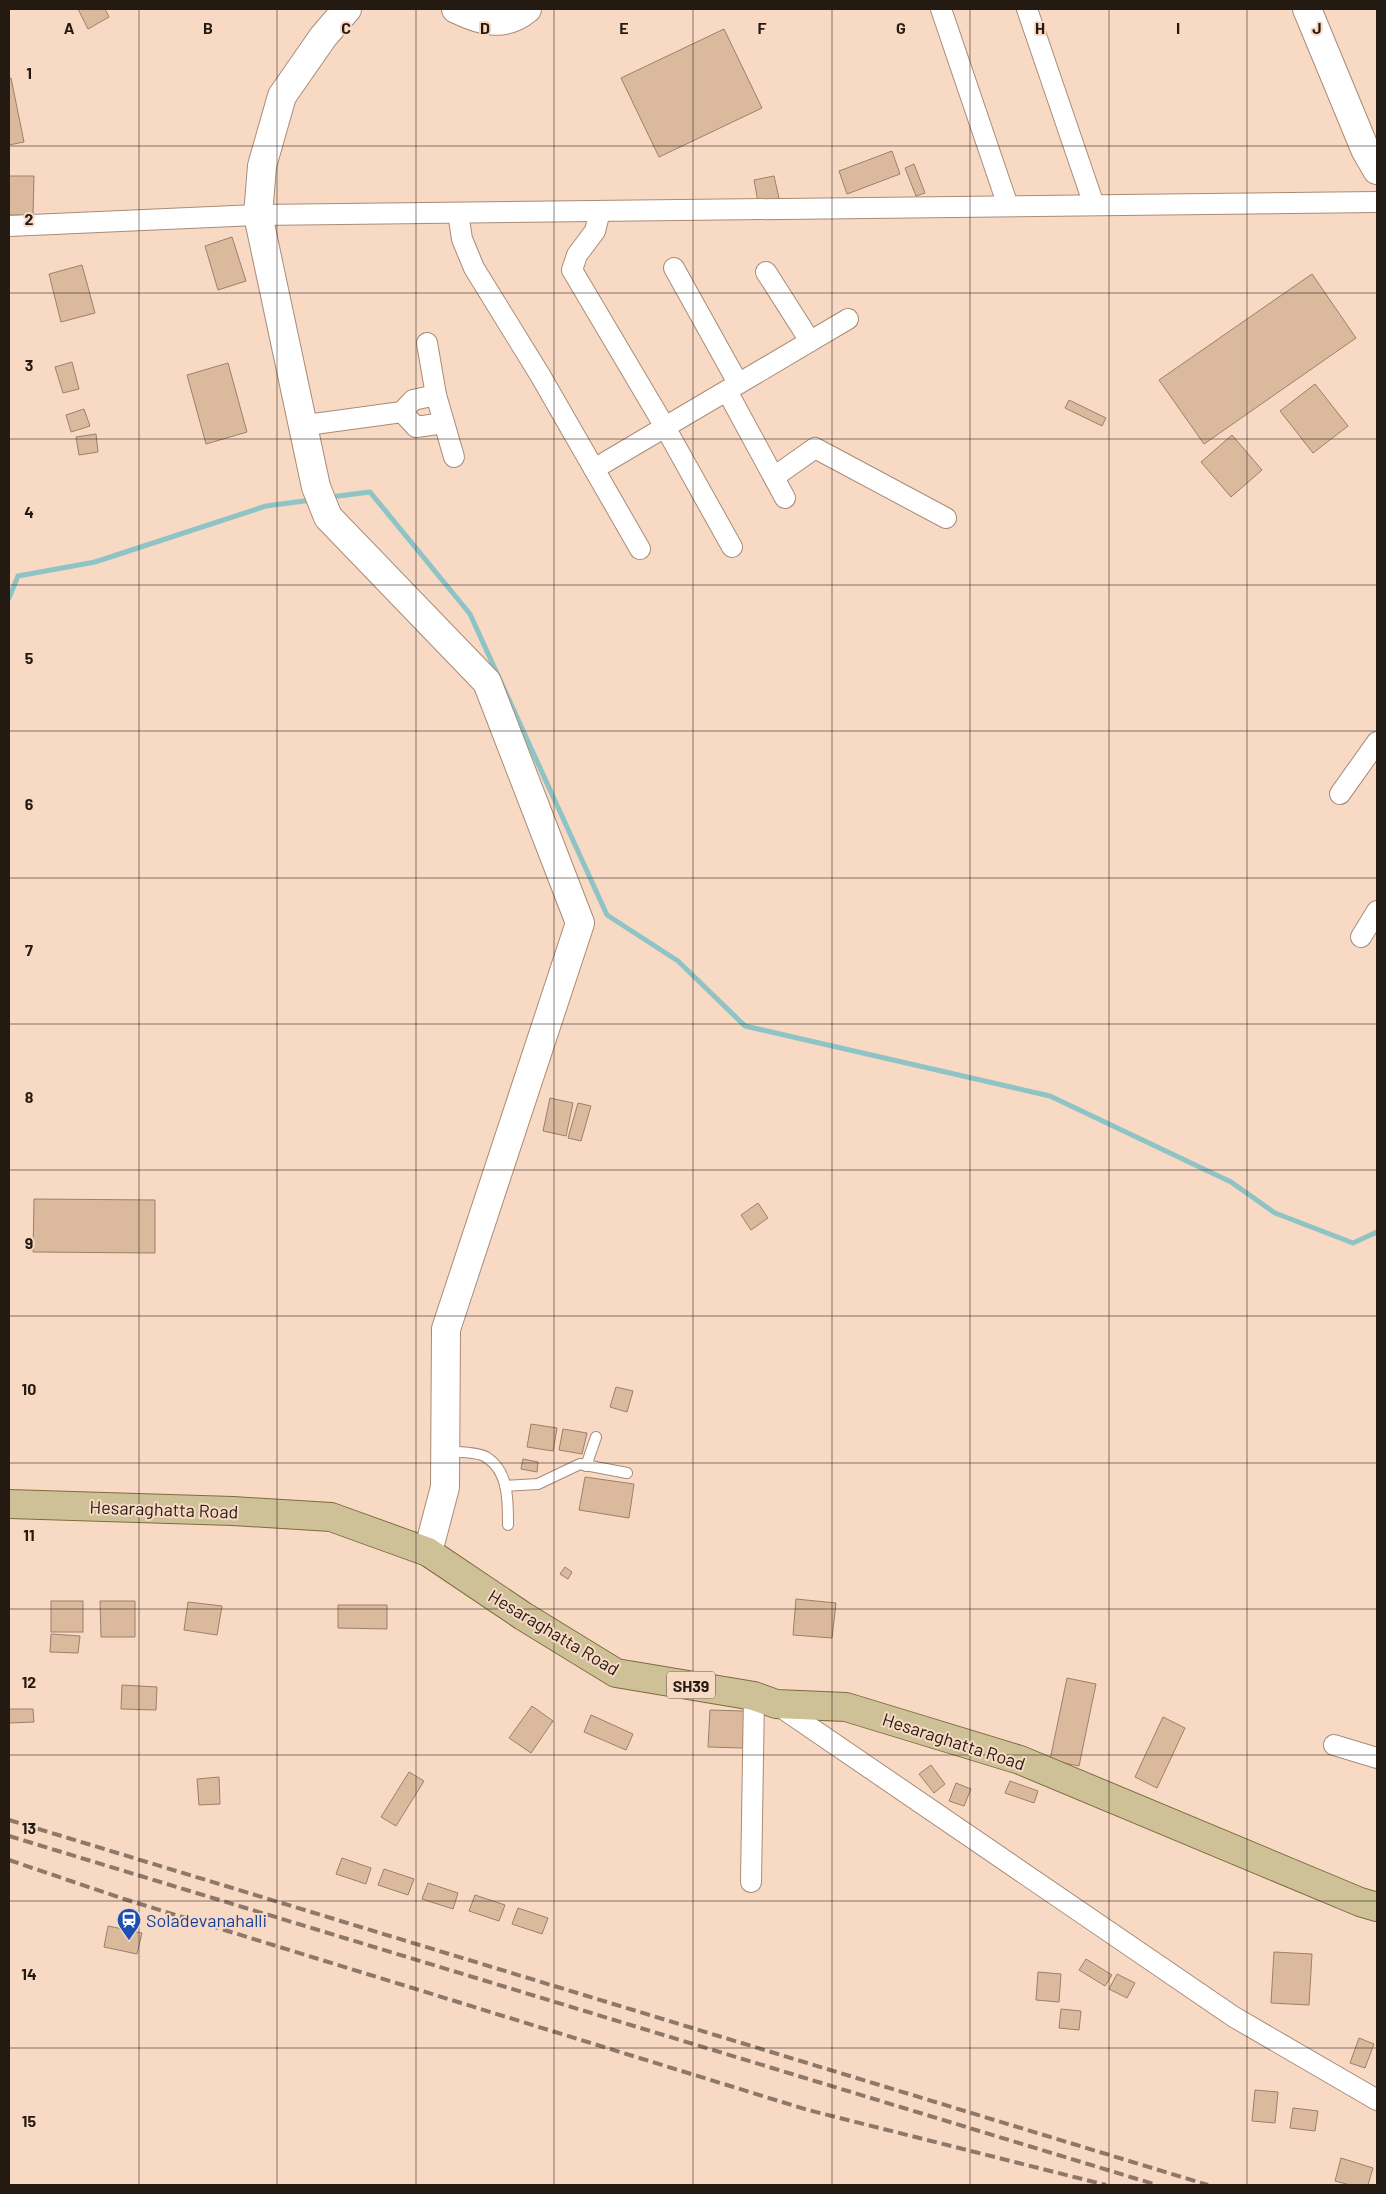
<svg xmlns="http://www.w3.org/2000/svg" width="1386" height="2194" font-family="Barlow,sans-serif">
<style>
.lines{fill:none;stroke-linecap:round;stroke-linejoin:round}
.stream{stroke:#8ec4c6;stroke-width:5}
.building{fill:#dbb99c;stroke:#9b816a}
.lane-casing{stroke:#a98c77;stroke-width:12}
.street-casing{stroke:#a98c77;stroke-width:22}
.secondary-casing{stroke:#a98c77;stroke-width:30}
.primary-casing{stroke:#7d6c3d;stroke-width:30}
.lane{stroke:#fff;stroke-width:10}
.street{stroke:#fff;stroke-width:20}
.secondary{stroke:#fff;stroke-width:28}
.primary{stroke:#cec198;stroke-width:28}
.rail{stroke:#8d7869;stroke-width:4;stroke-dasharray:10 5;stroke-linecap:butt}
.grid{fill:none;stroke:#251a12;stroke-width:1;stroke-opacity:0.55}
.labels{text-anchor:middle;dominant-baseline:central;stroke-width:4;stroke-linejoin:round;paint-order:stroke}
.shield{fill:#f8d9c3;stroke:#645347;stroke-width:1}
.shield-label{font-size:16px;font-weight:bold;fill:#251a12}
.street-label{font-size:18px;fill:#251a12;stroke:#f8d9c3}
.transit-label{font-size:18px;fill:#164399;stroke:#f8d9c3;text-anchor:start}
.grid-label{font-size:16px;text-anchor:middle;font-weight:bold;fill:#251a12;stroke:#f8d9c3;stroke-width:4;stroke-linejoin:round;paint-order:stroke}
</style>
<rect width="100%" height="100%" fill="#f8d9c3"/>
<g class="lines">
<g class="stream">
<path d="M330,497L370,492L470,614L607,915L678,961L745,1026L1050,1096L1231,1182L1275,1213L1353,1243L1377,1232"/>
<path d="M9,598L18,576L95,562L266,506L312,500"/>
</g>
</g>
<g class="building">
<path d="M78,9H105L109,17L88,29Z"/>
<path d="M724,29L762,108L659,157L621,78Z"/>
<path d="M11,78L24,142L9,145V79Z"/>
<path d="M892,151L900,174L847,194L839,171Z"/>
<path d="M914,164L925,193L916,196L905,168Z"/>
<path d="M9,176H34L33,215H9Z"/>
<path d="M774,176L779,198L758,202L754,180Z"/>
<path d="M232,237L246,281L218,290L205,246Z"/>
<path d="M82,265L95,313L61,322L49,274Z"/>
<path d="M1312,274L1356,338L1204,444L1159,380Z"/>
<path d="M72,362L79,389L63,393L55,367Z"/>
<path d="M228,363L247,432L206,444L187,375Z"/>
<path d="M1315,384L1348,426L1313,453L1280,411Z"/>
<path d="M1069,400L1106,418L1102,426L1065,408Z"/>
<path d="M84,409L90,426L71,432L66,415Z"/>
<path d="M96,434L98,452L79,455L76,437Z"/>
<path d="M1232,435L1262,470L1231,497L1201,462Z"/>
<path d="M550,1098L573,1103L566,1136L543,1131Z"/>
<path d="M578,1103L591,1106L581,1141L568,1138Z"/>
<path d="M34,1199L155,1200V1253L33,1252Z"/>
<path d="M758,1203L768,1218L751,1230L741,1215Z"/>
<path d="M616,1387L633,1391L627,1412L610,1407Z"/>
<path d="M531,1424L557,1428L553,1451L527,1447Z"/>
<path d="M563,1429L587,1433L582,1454L559,1450Z"/>
<path d="M523,1459L538,1462L537,1472L521,1469Z"/>
<path d="M585,1477L634,1484L629,1518L579,1510Z"/>
<path d="M565,1567L572,1572L568,1579L560,1574Z"/>
<path d="M796,1599L836,1603L832,1638L793,1635Z"/>
<rect x="51" y="1601" width="32" height="31"/>
<path d="M100,1601H135V1637H101Z"/>
<path d="M188,1602L222,1606L217,1635L184,1630Z"/>
<path d="M338,1605H387V1629L338,1628Z"/>
<path d="M51,1634L80,1636L78,1653L50,1652Z"/>
<path d="M1067,1678L1096,1684L1079,1766L1050,1760Z"/>
<path d="M122,1685L157,1687L156,1710L121,1709Z"/>
<path d="M532,1706L553,1721L531,1753L509,1738Z"/>
<path d="M9,1709H33L34,1722L9,1723Z"/>
<path d="M710,1710L744,1711L743,1748L708,1747Z"/>
<path d="M591,1715L633,1734L626,1750L584,1732Z"/>
<path d="M1163,1717L1185,1728L1157,1788L1135,1777Z"/>
<path d="M931,1765L945,1784L934,1793L919,1774Z"/>
<path d="M409,1772L424,1781L396,1826L381,1817Z"/>
<path d="M219,1777L220,1804L199,1805L197,1779Z"/>
<path d="M1010,1781L1038,1791L1034,1803L1005,1793Z"/>
<path d="M956,1783L971,1789L964,1806L949,1801Z"/>
<path d="M342,1858L371,1868L366,1884L336,1874Z"/>
<path d="M384,1869L414,1879L408,1895L378,1885Z"/>
<path d="M428,1883L458,1893L453,1909L422,1899Z"/>
<path d="M475,1895L505,1905L499,1921L469,1911Z"/>
<path d="M518,1908L548,1918L542,1934L512,1924Z"/>
<path d="M108,1926L142,1933L137,1954L104,1947Z"/>
<path d="M1274,1952L1312,1954L1309,2005L1271,2003Z"/>
<path d="M1086,1959L1112,1975L1105,1986L1079,1970Z"/>
<path d="M1038,1972L1061,1974L1059,2002L1036,2000Z"/>
<path d="M1117,1974L1135,1983L1127,1998L1109,1989Z"/>
<path d="M1061,2009L1081,2011L1079,2030L1059,2028Z"/>
<path d="M1359,2038L1374,2044L1365,2068L1350,2063Z"/>
<path d="M1255,2090L1278,2092L1275,2123L1252,2121Z"/>
<path d="M1293,2108L1318,2111L1315,2131L1290,2128Z"/>
<path d="M1341,2158L1373,2168L1368,2185H1350L1335,2181Z"/>
</g>
<g class="lines">
<defs>
<g id="lane">
<path d="M447,1451C456,1452 479,1452 486,1457C509,1471 508,1501 508,1525"/>
<path d="M586,1466L596,1437"/>
<path d="M505,1486L538,1484L580,1464L627,1473"/>
</g>
<g id="street">
<path d="M941,9L1008,206"/>
<path d="M1027,9L1094,205"/>
<path d="M600,211L595,231L577,255L572,270L665,427L732,547"/>
<path d="M458,213L462,239L474,268L540,375L640,549"/>
<path d="M9,226L258,215L1377,202"/>
<path d="M674,268L738,383"/>
<path d="M766,272L810,341"/>
<path d="M427,343L436,395"/>
<path d="M727,391L785,498"/>
<path d="M402,412L413,400L436,395L454,457"/>
<path d="M301,422L314,424L402,412L416,427L444,423"/>
<path d="M594,469L848,319"/>
<path d="M774,477L815,448L946,518"/>
<path d="M1340,794L1377,742"/>
<path d="M1361,937L1377,911"/>
<path d="M776,1704L1234,2017L1377,2100"/>
<path d="M1334,1745L1377,1758"/>
<path d="M751,1882L754,1696"/>
</g>
<g id="secondary">
<path d="M347,9L323,37L282,96L262,166L258,215L316,487L328,517L487,682L580,923L446,1329L445,1487L428,1552"/>
<path d="M456,9C481,21 504,28 527,9"/>
<path d="M1307,9L1365,149L1377,170"/>
</g>
<path id="primary" d="M9,1504L233,1511L331,1517L428,1552L523,1616L616,1673L754,1696L776,1704L846,1707L1020,1760L1360,1902L1377,1907"/>
</defs>
<use href="#lane" class="lane-casing"/>
<use href="#street" class="street-casing"/>
<use href="#secondary" class="secondary-casing"/>
<use href="#primary" class="primary-casing"/>
<use href="#lane" class="lane"/>
<use href="#street" class="street"/>
<use href="#secondary" class="secondary"/>
<use href="#primary" class="primary"/>
<g class="rail">
<path d="M9,1820L1208,2185"/>
<path d="M9,1836L1157,2185"/>
<path d="M9,1860L124,1899L808,2110L1106,2185"/>
</g>
</g>
<path class="grid" d="M139,9V2185M277,9V2185M416,9V2185M554,9V2185M693,9V2185M832,9V2185M970,9V2185M1109,9V2185M1247,9V2185M9,146H1377M9,293H1377M9,439H1377M9,585H1377M9,731H1377M9,878H1377M9,1024H1377M9,1170H1377M9,1316H1377M9,1463H1377M9,1609H1377M9,1755H1377M9,1901H1377M9,2048H1377"/>
<defs>
<symbol id="station-pin" viewBox="-11 -11 22 30"><path d="M0 17L-7.5 6A9.5 9.5 0 1 1 7.5 6Z" fill="#1a4fb4" stroke="#f8d9c3"/><path d="M-3-6H3Q5-6 5-4V2Q5 4 3 4L4.5 6H3L1.5 4h-3L-3 6H-4.5L-3 4Q-5 4-5 2V-4Q-5-6-3-6ZM-3.5-4v3h7v-3ZM-3.5 1v1.5H-2V1ZM2 1v1.5H3.5V1Z" fill="#fff"/></symbol>
</defs>
<g fill-rule="evenodd">
<use href="#station-pin" x="115" y="1906" width="28" height="38"/>
</g>
<g class="labels">
<rect class="shield" x="667" y="1671.5" width="48" height="27" rx="4"/>
<g class="shield-label">
<text x="691" y="1685">SH39</text>
</g>
<g class="street-label">
<text transform="translate(164 1509) rotate(2)">Hesaraghatta Road</text>
<text transform="translate(554 1632) rotate(31)">Hesaraghatta Road</text>
<text transform="translate(954 1741) rotate(18)">Hesaraghatta Road</text>
</g>
<g class="transit-label">
<text x="146" y="1920">Soladevanahalli</text>
</g>
</g>
<g class="grid-label">
<text x="69" y="34">A</text>
<text x="208" y="34">B</text>
<text x="346" y="34">C</text>
<text x="485" y="34">D</text>
<text x="624" y="34">E</text>
<text x="762" y="34">F</text>
<text x="901" y="34">G</text>
<text x="1040" y="34">H</text>
<text x="1178" y="34">I</text>
<text x="1317" y="34">J</text>
<text x="29" y="79">1</text>
<text x="29" y="225">2</text>
<text x="29" y="371">3</text>
<text x="29" y="518">4</text>
<text x="29" y="664">5</text>
<text x="29" y="810">6</text>
<text x="29" y="956">7</text>
<text x="29" y="1103">8</text>
<text x="29" y="1249">9</text>
<text x="29" y="1395">10</text>
<text x="29" y="1541">11</text>
<text x="29" y="1688">12</text>
<text x="29" y="1834">13</text>
<text x="29" y="1980">14</text>
<text x="29" y="2127">15</text>
</g>
<rect width="1386" height="2194" fill="none" stroke="#251a12" stroke-width="20"/>
</svg>
